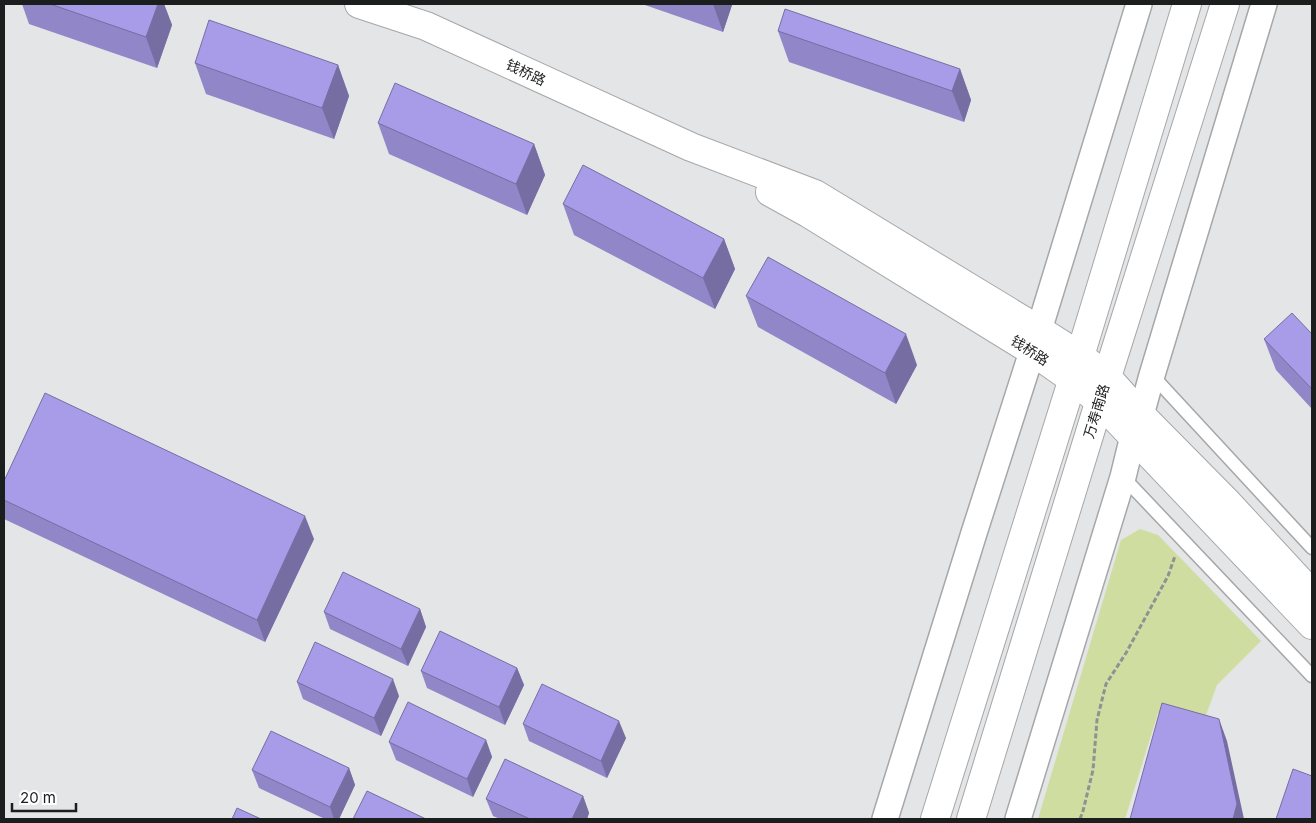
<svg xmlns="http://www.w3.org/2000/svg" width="1316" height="823" font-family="Inter,'Noto Sans SC',sans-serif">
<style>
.green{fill:#d0dda0}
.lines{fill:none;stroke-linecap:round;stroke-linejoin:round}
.service-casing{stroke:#a6a7a9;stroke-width:15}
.minor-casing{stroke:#a6a7a9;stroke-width:28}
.tertiary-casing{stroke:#a6a7a9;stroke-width:30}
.secondary-casing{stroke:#a6a7a9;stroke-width:30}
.path{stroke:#8f9192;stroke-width:3;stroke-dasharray:5 2.5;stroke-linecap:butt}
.service{stroke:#fff;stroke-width:12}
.minor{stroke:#fff;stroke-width:25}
.tertiary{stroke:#fff;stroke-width:28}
.secondary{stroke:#fff;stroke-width:28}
.wall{fill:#9086c8}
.shaded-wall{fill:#766da3}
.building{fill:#a89ce9;stroke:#766da3}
.labels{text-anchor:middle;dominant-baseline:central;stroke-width:4;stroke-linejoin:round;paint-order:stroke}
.street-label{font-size:14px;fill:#1c1d1d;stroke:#fff}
</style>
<rect width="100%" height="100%" fill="#e3e5e7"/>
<path class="green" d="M1140,529L1158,535L1261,641L1217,685L1202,726L1158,713L1125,819H1038L1121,540Z"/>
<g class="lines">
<defs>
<g id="service">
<path d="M1152,375L1312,548"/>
<path d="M1123,477L1312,676"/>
</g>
<g id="minor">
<path d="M885,819L974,533L1039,330L1139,4"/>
<path d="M1018,819L1123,477L1133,436L1141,415L1152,375L1264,4"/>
</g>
<g id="tertiary">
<path d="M359,4L426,26L691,147L815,194L1039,330L1080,356L1107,377L1141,415L1226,501L1312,594"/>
<path d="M770,192L808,213L1032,351L1072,379L1100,402L1312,625"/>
</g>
<g id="secondary">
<path d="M935,819L1080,356L1187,4"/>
<path d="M971,819L1107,377L1225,4"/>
</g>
</defs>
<use href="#service" class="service-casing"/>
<use href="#minor" class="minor-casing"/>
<use href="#tertiary" class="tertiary-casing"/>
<use href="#secondary" class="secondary-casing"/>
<path class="path" d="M1080,819L1083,811L1093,770L1097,720L1106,684L1126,653L1168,576L1175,556"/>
<use href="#service" class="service"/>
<use href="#minor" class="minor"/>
<use href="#tertiary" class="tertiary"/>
<use href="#secondary" class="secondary"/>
</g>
<g class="wall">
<path d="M22,4H164L172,25L157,68L29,24Z"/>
<path d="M642,4H732V5L723,32Z"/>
<path d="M778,31L960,69L971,100L964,122L789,62Z"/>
<path d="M195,63L338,65L349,96L334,139L206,94Z"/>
<path d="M378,123L534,144L545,175L527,215L389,154Z"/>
<path d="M563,204L724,239L735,269L715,309L574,235Z"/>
<path d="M746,296L917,365L896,404L758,327Z"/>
<path d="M1312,334V409L1276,370L1264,339Z"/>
<path d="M4,481L314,539L265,642L4,519Z"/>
<path d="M420,609L426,627L408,666L330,629L324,612Z"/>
<path d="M517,668L524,685L505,725L427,688L421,671Z"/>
<path d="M297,682L399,696L381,736L303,699Z"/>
<path d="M523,724L626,738L607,778L529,741Z"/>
<path d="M486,740L492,757L473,797L396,760L389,742Z"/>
<path d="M349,768L355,785L339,819H325L259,788L252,770Z"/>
<path d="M583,796L589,813L587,819H500L493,816L486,799Z"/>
</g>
<g class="shaded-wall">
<path d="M158,4H164L172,25L157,68L146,37Z"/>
<path d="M713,4H732V5L723,32Z"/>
<path d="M338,65L349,96L334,139L322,108Z"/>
<path d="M960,69L971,100L964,122L952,91Z"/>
<path d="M534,144L545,175L527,215L516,184Z"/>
<path d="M724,239L735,269L715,309L703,278Z"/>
<path d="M906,334L917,365L896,404L885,373Z"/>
<path d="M305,516L314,539L265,642L257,620Z"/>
<path d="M420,609L426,627L408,666L401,649Z"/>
<path d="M517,668L524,685L505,725L499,707Z"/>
<path d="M393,679L399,696L381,736L374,718Z"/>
<path d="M1219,719L1227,741L1244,819H1233Z"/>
<path d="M619,721L626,738L607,778L601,761Z"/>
<path d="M486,740L492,757L473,797L467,779Z"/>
<path d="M349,768L355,785L339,819H334L330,807Z"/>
<path d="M583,796L589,813L587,819H572Z"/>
</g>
<g class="building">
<path d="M50,4H158L146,37Z"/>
<path d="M785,9L960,69L952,91L778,31Z"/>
<path d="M209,20L338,65L322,108L195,63Z"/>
<path d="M395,83L534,144L516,184L378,123Z"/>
<path d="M583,165L724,239L703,278L563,204Z"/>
<path d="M768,257L906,334L885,373L746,296Z"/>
<path d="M1292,313L1312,334V389L1264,339Z"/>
<path d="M45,393L305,516L257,620L4,500V481Z"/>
<path d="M343,572L420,609L401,649L324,612Z"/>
<path d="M440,631L517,668L499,707L421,671Z"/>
<path d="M315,642L393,679L374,718L297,682Z"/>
<path d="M542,684L619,721L601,761L523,724Z"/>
<path d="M408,702L486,740L467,779L389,742Z"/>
<path d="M1162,703L1219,719L1237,804L1233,819H1130Z"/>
<path d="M271,731L349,768L330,807L252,770Z"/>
<path d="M505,759L583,796L572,819H530L486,799Z"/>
<path d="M1293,769L1312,776V819H1276Z"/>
<path d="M367,791L426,819H353Z"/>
<path d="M237,808L261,819H232Z"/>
</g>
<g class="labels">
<g class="street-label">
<text transform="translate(526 72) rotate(25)">钱桥路</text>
<text transform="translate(1030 350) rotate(33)">钱桥路</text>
<text transform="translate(1096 411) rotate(-73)">万寿南路</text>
</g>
</g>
<rect width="1316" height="823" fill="none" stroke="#1c1d1d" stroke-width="10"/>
<path d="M12 803v8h64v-8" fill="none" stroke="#1c1d1d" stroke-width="2.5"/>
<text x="20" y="803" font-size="15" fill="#1c1d1d" stroke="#ffffff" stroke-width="4" paint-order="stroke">20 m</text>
</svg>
